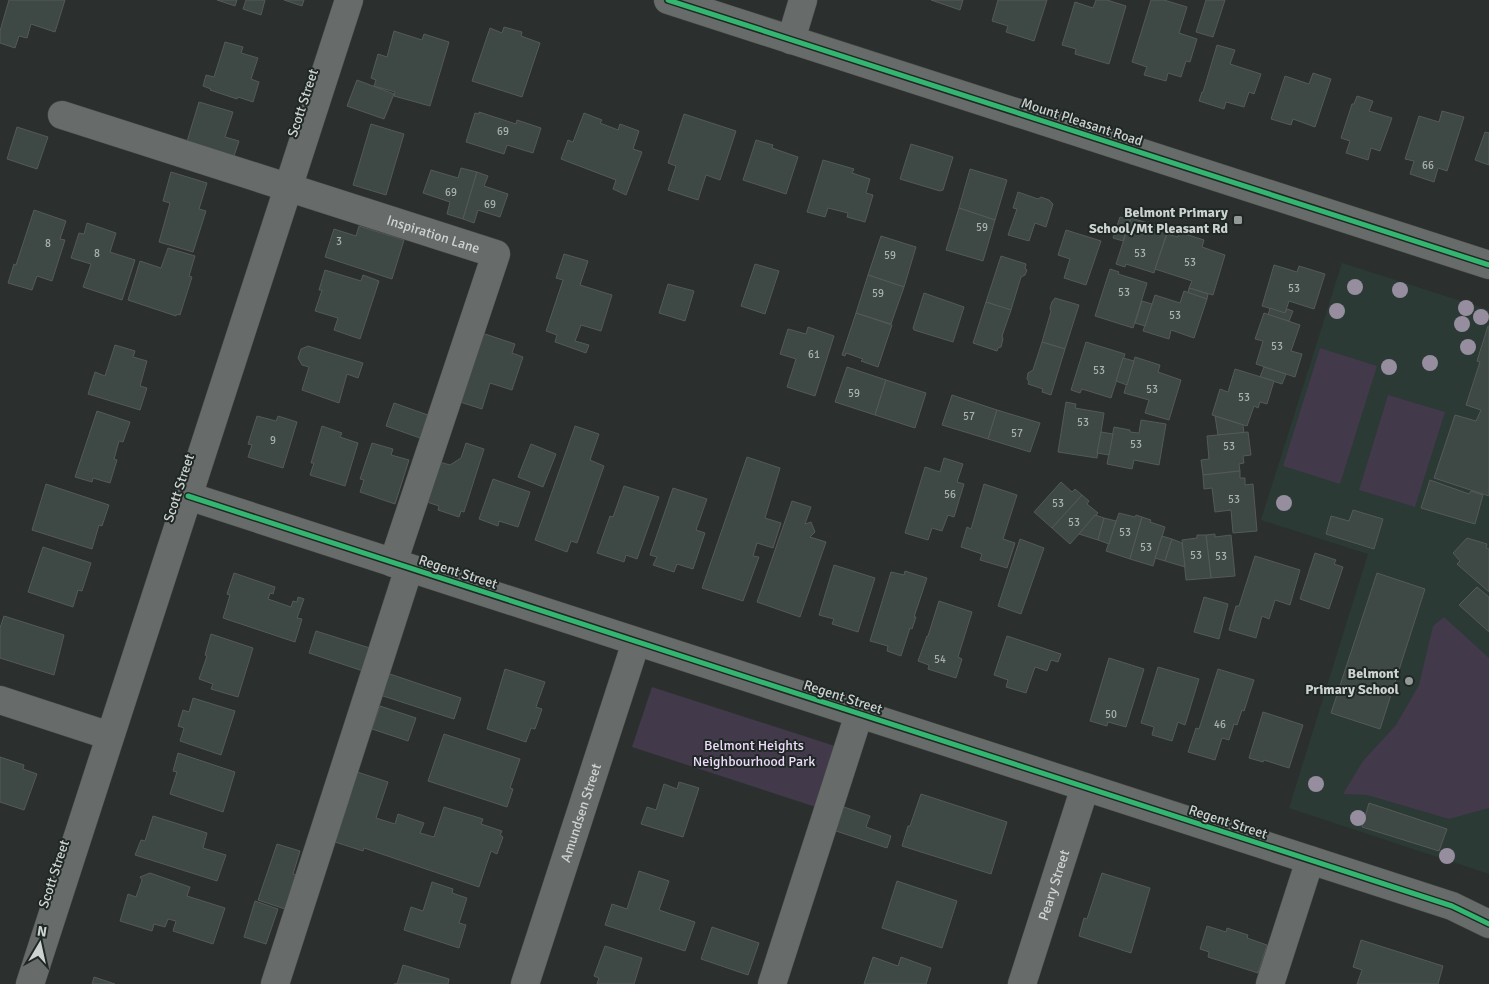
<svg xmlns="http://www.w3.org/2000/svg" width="1489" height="984" font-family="Signika,sans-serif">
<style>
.built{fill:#2b3a35}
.green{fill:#42394a}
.building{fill:#3e4945;stroke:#555957}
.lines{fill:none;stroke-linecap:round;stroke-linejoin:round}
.minor-casing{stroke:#494c4b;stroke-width:29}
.minor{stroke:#676c6a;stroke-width:28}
.cycleway-casing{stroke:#202825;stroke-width:8}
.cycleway{stroke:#33b770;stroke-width:5}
.tree{fill:#968e9f}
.poi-dot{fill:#949a97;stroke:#202825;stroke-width:2}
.labels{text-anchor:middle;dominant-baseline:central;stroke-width:4;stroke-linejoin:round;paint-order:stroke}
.number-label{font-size:11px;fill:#a9b0ad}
.street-label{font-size:14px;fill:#cdd3d0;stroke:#202825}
.poi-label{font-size:14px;font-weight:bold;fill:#cdd3d0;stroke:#202825;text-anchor:end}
.park-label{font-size:14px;fill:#eedafc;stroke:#202825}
</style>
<rect width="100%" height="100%" fill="#2b302e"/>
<path class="built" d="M1342,263L1489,310V874L1289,808L1368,554L1261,520Z"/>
<g class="green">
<path d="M1320,348L1377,366L1340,484L1283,466Z"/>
<path d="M1388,395L1445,412L1415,507L1359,490Z"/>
<path d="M1444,617L1489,658V808L1449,819L1367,795L1343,794L1363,761L1396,725L1419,685L1433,626Z"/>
<path d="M652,687L838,747L819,808L632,747Z"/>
</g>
<g class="building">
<path d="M9,0H65L55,32L31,24L27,38L19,36L15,48L0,43V31Z"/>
<path d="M217,0H237L235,6Z"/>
<path d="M246,0H265L261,15L243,9Z"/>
<path d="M284,0H304L302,6Z"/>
<path d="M931,0H963L960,10Z"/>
<path d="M998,0H1047L1034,41L1006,32L1008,26L992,21Z"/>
<path d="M1096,0H1107L1126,6L1109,64L1075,54L1076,49L1062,45L1075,2L1093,8Z"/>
<path d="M1151,0H1164L1187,7L1179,33L1197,39L1190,62L1186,61L1181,77L1168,73L1166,81L1144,75L1147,67L1132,62Z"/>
<path d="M1206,0H1225L1213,37L1196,32Z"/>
<path d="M504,27L522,32L521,36L540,43L522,97L472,81L490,28L502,33Z"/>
<path d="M394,31L422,40L424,34L449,42L430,106L394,96L395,92L374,86L376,80L371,78L378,54L387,57Z"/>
<path d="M225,42L243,47L241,53L258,58L251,79L259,82L253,102L238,97L237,99L210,90L211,89L203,86L206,75L214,77Z"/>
<path d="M1217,45L1235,50L1230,64L1261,74L1254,94L1249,92L1244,107L1226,102L1224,109L1199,101L1202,92H1203Z"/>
<path d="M1313,73L1331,79L1315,127L1293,119L1291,125L1271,119L1285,76L1309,84Z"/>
<path d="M357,80L394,94L384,119L347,106Z"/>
<path d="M1357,96L1373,101L1369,111L1392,118L1380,151L1371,148L1368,160L1346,153L1350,141L1341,138L1352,104H1354Z"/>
<path d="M199,102L233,112L225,137L239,141L232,162L185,148Z"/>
<path d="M1442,111L1464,117L1447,171L1438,168L1434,182L1410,174L1414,161L1405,159L1419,116L1439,122Z"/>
<path d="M479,112L516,124L517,120L541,128L533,153L507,145L504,154L466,142L475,113L479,114Z"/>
<path d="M584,113L602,120L600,123L618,130L620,124L639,131L633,149L642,152L626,195L613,189L616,180L561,159L568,140L573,142Z"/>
<path d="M684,114L736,131L720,180L706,175L698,200L668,190L676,166L668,163Z"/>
<path d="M371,124L404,134L386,195L353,185Z"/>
<path d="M17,127L48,137L37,169L7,159Z"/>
<path d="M1485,132L1489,133V165L1475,160Z"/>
<path d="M756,140L773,145L772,148L798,157L786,194L743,180Z"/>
<path d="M911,144L953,157L943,190L940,191L900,179Z"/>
<path d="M823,160L854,169L852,173L870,179L866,193L873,195L865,222L847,217L848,213L828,208L825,217L807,212Z"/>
<path d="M461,168L477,172L463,219L447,214L450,202L423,193L431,170L458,178Z"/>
<path d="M970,169L1007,180L995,220L959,208Z"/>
<path d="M171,172L207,183L199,209L206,211L193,252L159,242L170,203L163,201Z"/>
<path d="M477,172L488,176L484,186L508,194L500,217L478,210L474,223L463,219Z"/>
<path d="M1018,192L1038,199L1041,197L1049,200L1053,204L1046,227L1035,223L1029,241L1008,235L1017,209L1013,208Z"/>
<path d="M959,208L995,220L983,261L946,250Z"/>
<path d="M34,210L66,221L60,239L65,240L52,281L37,276L32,290L8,283L14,264L16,265Z"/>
<path d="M1120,217L1130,220L1123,241L1113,238Z"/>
<path d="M1131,218L1168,229L1154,273L1126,264L1125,267L1116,264Z"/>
<path d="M87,223L116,233L110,252L135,260L122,300L83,287L91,264L71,258L79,233L84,234Z"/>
<path d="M359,226L404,240L392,279L325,257L334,229L356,236Z"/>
<path d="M1066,230L1101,241L1086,285L1064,278L1070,259L1058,255Z"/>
<path d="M1179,232L1204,240L1202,247L1225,255L1213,295L1189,288L1192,281L1155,269L1167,234L1178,237Z"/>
<path d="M881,236L916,247L904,287L868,275Z"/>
<path d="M168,248L195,256L189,276L192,277L180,315L177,314L176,316L128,300L140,261L161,268Z"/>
<path d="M564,254L588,261L580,285L612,295L601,331L581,325L575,341L589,345L586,353L555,342L557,335L546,331L563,280L556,278Z"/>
<path d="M1001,256L1026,264L1025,268L1027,270L1025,275L1021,277L1011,310L986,302Z"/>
<path d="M755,264L779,271L765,314L741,306Z"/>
<path d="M1274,265L1297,272L1299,266L1325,274L1314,309L1289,301L1285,313L1262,306Z"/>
<path d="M1110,269L1119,272L1118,274L1147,283L1133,328L1095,316Z"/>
<path d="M325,270L361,281L363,275L379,281L360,339L334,330L338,318L315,311L322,290H319Z"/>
<path d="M868,275L904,287L891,324L856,313Z"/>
<path d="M668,284L694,291L685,321L659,313Z"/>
<path d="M1189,288L1208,294L1207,299L1188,293Z"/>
<path d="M1184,291L1207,299L1194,338L1171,330L1169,339L1143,331L1155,295L1180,303Z"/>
<path d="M924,293L964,307L953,342L914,330L913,328Z"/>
<path d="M1055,298L1079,305L1065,349L1042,342L1051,311L1050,308L1052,302Z"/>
<path d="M1142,301L1152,304L1145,326L1135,323Z"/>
<path d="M986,302L1011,310L1002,336L1003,339L1001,347L998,348L997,351L973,343Z"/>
<path d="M1270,308L1285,313L1287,309L1293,311L1289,321L1268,315Z"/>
<path d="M856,313L892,325L878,367L861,361L863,359L846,353L845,356L842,355Z"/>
<path d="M1264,313L1300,325L1291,351L1302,354L1295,377L1256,364L1263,341L1255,339Z"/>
<path d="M1488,326H1489V496L1434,478L1455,415L1476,421L1481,410L1466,405L1480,362L1477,361Z"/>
<path d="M808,327L834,336L815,396L787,387L796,359L780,354L788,329L806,334Z"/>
<path d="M479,332L515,344L512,353L523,357L512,390L490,383L482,409L457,401Z"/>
<path d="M1042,342L1065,349L1051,395L1042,392L1043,389L1028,384L1029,382L1027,379L1028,373L1033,370Z"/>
<path d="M1086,342L1125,354L1111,398L1082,389L1080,393L1071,390Z"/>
<path d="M115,345L135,351L133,357L147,361L140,386L147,388L140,410L88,394L95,372L105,376Z"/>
<path d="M308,346L363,363L358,378L347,374L339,403L302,390L309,367L302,365L298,358L301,349Z"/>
<path d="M1135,357L1160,365L1158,372L1181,380L1169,420L1145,413L1149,400L1124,393Z"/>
<path d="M1123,358L1134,361L1127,385L1116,381Z"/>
<path d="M847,367L886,380L875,415L835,402Z"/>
<path d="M1264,367L1286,374L1282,384L1260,377Z"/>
<path d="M1235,369L1274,381L1267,404L1260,402L1258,408L1254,406L1247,426L1212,415L1220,389L1228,392Z"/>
<path d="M886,380L926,393L915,428L875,415Z"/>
<path d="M952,395L997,410L988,439L942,425Z"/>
<path d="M1066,402L1076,404L1075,408L1104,413L1097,458L1058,452Z"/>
<path d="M394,403L428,415L420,438L386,426Z"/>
<path d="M997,410L1040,423L1030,452L988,439Z"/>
<path d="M97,411L130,422L123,442L119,441L114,459L117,460L110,483L93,478L92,482L75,477Z"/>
<path d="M257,416L276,421L278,416L297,422L283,468L248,457L252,445L248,444Z"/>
<path d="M1215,416L1243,425L1244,433L1218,435Z"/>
<path d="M1141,420L1166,424L1159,465L1134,460L1132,469L1107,464L1114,427L1130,430V432L1139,433Z"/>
<path d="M322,426L342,433L340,437L358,443L345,486L310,475L314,463H311Z"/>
<path d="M575,426L599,434L590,460L604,466L577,543L571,541L567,552L535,540Z"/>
<path d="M1101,432L1113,434L1109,455L1097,453Z"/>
<path d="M1248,432L1251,455L1243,456L1244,463L1239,464L1240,471L1203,475L1201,460L1209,459L1207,436Z"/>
<path d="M372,443L393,449L391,455L409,460L395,504L360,492L364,480L360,479Z"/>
<path d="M466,443L484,449L464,512L461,511L459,517L438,510L439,506L424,501L436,461L450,465L461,458Z"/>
<path d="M531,444L556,454L543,487L518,477Z"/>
<path d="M747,457L780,468L765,518L781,523L773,548L757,543L753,556L759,557L743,601L702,588Z"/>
<path d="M944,458L963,464L957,482L964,484L954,517L948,515L942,531L932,528L928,540L905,533L925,467L940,472Z"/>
<path d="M1240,471V478H1245V485L1253,484L1257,531L1233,533L1231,510L1215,512L1212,488L1204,489L1203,475Z"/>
<path d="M493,479L530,492L518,527L499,521L498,526L479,519Z"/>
<path d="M1430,480L1469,494L1471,491L1483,495L1475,524L1421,508Z"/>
<path d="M1061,482L1072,492L1075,489L1082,495L1052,528L1034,512Z"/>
<path d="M46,484L109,505L102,526L99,525L92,549L32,530Z"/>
<path d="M984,484L1017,495L1003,539L1015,543L1007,568L980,560L982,554L961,547L967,527L971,529Z"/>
<path d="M624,486L659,497L637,559L626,555L624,562L597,553L610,516L613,517Z"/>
<path d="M673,488L707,499L696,530L705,533L693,569L677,564L674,572L653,565L657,557L650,555Z"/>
<path d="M1082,495L1089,501L1087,504L1098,513L1070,544L1052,528Z"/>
<path d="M792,501L811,507L805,524L811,522L815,532L810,537L826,542L800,617L757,602Z"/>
<path d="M1353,510L1383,519L1374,549L1326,534L1331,516L1349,521Z"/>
<path d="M1119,513L1135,517L1136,515L1142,517L1130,559L1106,551Z"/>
<path d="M1095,515L1104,518L1098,540L1079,534Z"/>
<path d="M1142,517L1151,520L1150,522L1165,527L1153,566L1130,559Z"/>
<path d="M1104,518L1116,521L1109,544L1098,540Z"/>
<path d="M1215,534V537L1231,535L1235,576L1211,578L1206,535Z"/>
<path d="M1197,535H1206L1211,578L1186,580L1182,540L1197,538Z"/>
<path d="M1162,536L1172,539L1165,561L1155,558Z"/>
<path d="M1467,538L1487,544L1486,548L1489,549V592L1457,564L1460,561L1453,553Z"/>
<path d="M1020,539L1044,548L1021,614L998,606Z"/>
<path d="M1172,539L1182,543L1185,567L1165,561Z"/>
<path d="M43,547L91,563L82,591L78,590L73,607L28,592Z"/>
<path d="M1315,553L1336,560L1334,564L1343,567L1329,609L1300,599Z"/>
<path d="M1255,556L1300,570L1290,605L1275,600L1269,619L1262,616L1256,638L1229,630L1236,606H1239Z"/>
<path d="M834,565L875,578L858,632L832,624L834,619L819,615Z"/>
<path d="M905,571L927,578L914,617H916L912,629L910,628L901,656L887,651L888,646L870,641L891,572L904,575Z"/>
<path d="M234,573L275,587L273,594L270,593L268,599L291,607L293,601L297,602L298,597L304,599L297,618L302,619L295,642L223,618L230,595L227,594Z"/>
<path d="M1377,573L1425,589L1380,729L1331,713Z"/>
<path d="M1477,587L1489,597V632L1459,605Z"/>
<path d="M1204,597L1228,604L1219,639L1194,632Z"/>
<path d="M939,601L972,612L958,657L962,659L956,678L928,669L929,665L918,661L927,636H928Z"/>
<path d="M4,616L64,635L54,675L0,658V628Z"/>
<path d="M316,631L373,649L366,672L309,653Z"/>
<path d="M211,634L253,648L238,697L211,689L213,684L199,679L207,656L205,655Z"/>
<path d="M1007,636L1061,654L1058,662L1051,660L1047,671L1035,667L1026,693L1006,687L1008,680L994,675Z"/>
<path d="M1109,658L1144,669L1126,727L1108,722L1107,726L1090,721Z"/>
<path d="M1158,667L1199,679L1185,725L1178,722L1172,741L1152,735L1154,727L1141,723Z"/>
<path d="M505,669L545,682L536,707L542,709L535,729L531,728L526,742L487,729Z"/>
<path d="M1218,669L1254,680L1244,711L1242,710L1237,725L1234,724L1229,740L1222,738L1215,760L1188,752L1196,728L1199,729Z"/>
<path d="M387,673L461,698L454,719L380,695Z"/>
<path d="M193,698L235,711L221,755L180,741L184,728L178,726L183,710L189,712Z"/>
<path d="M380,706L416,718L408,741L372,729Z"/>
<path d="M1263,712L1303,725L1289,768L1264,760L1263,762L1249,758Z"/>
<path d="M444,734L520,759L510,788L513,789L507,807L428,781Z"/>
<path d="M178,753L235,772L223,812L170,794L177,772L173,771Z"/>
<path d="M0,757L24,765L23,769L37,774L24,810L0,802Z"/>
<path d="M354,771L388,782L376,818L395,824L398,814L424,823L420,833L434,837L444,807L483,819L481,824L502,831L500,835L503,837L497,854L491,851L479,887L364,848L363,851L335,842L351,794L347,793Z"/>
<path d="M679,782L699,788L683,837L641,824L647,807L656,810L664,784L677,789Z"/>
<path d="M921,794L1007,822L991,874L902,846L908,826H910Z"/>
<path d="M1369,803L1447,829L1439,851L1362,827Z"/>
<path d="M841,806L870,816L866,827L891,836L887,848L833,830Z"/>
<path d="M153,816L207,833L203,848L226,855L217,881L135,855L141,840L145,841Z"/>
<path d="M277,844L300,851L293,874L299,876L288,910L258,900Z"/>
<path d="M639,871L669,881L659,910L695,922L685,951L605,925L612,904L627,909Z"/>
<path d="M150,873L190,887L187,896L225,908L213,944L173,931L176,921L168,919L165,927L154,924L152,931L120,921L128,894L136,897L142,880L140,877Z"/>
<path d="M1102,873L1150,888L1131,953L1079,936L1084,918L1087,919Z"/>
<path d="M897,881L957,901L942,948L882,928Z"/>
<path d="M432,882L453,889L452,893L467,898L459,923L466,925L459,948L404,930L411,907L423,911Z"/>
<path d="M255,901L278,909L266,944L244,937Z"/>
<path d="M1207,926L1226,932L1227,928L1248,935L1247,938L1267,945L1258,973L1208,957L1209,952L1200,949Z"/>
<path d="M712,927L759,943L748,975L701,959Z"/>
<path d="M1361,940L1443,966L1438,984H1357L1362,970L1353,967Z"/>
<path d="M605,946L642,958L634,984H597L599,978L594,976Z"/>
<path d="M873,957L898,966L901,957L931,968L926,984H864Z"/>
<path d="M403,965L449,979L448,984H394H397Z"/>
<path d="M94,977L115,984H92Z"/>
</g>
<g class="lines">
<defs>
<g id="minor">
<path d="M668,0L1489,265"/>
<path d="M791,40L803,0"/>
<path id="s1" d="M62,115L496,254L393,563"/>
<path d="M188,496L1452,906L1489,924"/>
<path d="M0,700L110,736"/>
<path d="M30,984L349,0"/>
<path d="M275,984L409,568"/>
<path id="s2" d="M525,984L636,642"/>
<path d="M772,984L859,714"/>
<path id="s3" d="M1022,984L1085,787"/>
<path d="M1270,984L1310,860"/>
</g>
</defs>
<use href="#minor" class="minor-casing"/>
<use href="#minor" class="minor"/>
<defs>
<g id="cycleway">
<path d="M668,0L1489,265"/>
<path d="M188,496L1452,906L1489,924"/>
</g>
</defs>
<use href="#cycleway" class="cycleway-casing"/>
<use href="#cycleway" class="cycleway"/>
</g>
<g class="tree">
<circle cx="1355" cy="287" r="8"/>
<circle cx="1400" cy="290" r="8"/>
<circle cx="1466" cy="308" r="8"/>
<circle cx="1337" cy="311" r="8"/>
<circle cx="1481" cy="317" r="8"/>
<circle cx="1462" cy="324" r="8"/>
<circle cx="1468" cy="347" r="8"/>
<circle cx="1430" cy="363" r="8"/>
<circle cx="1389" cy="367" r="8"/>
<circle cx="1284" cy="503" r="8"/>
<circle cx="1316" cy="784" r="8"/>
<circle cx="1358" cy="818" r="8"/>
<circle cx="1447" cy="856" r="8"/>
</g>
<g class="poi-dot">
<rect x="1233" y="215" width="10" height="10" rx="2.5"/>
<circle cx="1409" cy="681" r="5"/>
</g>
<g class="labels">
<g class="number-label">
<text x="503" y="131">69</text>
<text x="1428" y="165">66</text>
<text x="451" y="192">69</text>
<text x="490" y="204">69</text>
<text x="982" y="227">59</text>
<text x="339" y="241">3</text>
<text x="48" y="243">8</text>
<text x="97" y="253">8</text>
<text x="1140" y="253">53</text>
<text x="890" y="255">59</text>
<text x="1190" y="262">53</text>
<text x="1294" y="288">53</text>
<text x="1124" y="292">53</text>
<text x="878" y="293">59</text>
<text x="1175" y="315">53</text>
<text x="1277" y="346">53</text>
<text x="814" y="354">61</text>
<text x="1099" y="370">53</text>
<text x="1152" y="389">53</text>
<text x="854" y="393">59</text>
<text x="1244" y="397">53</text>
<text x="969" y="416">57</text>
<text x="1083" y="422">53</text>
<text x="1017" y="433">57</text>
<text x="273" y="440">9</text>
<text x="1136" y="444">53</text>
<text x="1229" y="446">53</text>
<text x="950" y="494">56</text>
<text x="1234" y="499">53</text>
<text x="1058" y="503">53</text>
<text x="1074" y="522">53</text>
<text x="1125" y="532">53</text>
<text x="1146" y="547">53</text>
<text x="1196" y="555">53</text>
<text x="1221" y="556">53</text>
<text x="940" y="659">54</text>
<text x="1111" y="714">50</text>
<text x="1220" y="724">46</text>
</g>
<g class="street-label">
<text transform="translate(303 103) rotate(-72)">Scott Street</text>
<text transform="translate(1082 122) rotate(18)">Mount Pleasant Road</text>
<text stroke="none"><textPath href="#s1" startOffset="390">Inspiration Lane</textPath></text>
<text transform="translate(179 488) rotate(-72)">Scott Street</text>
<text transform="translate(458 572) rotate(18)">Regent Street</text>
<text transform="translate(843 697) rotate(18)">Regent Street</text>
<text stroke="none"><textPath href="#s2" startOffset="180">Amundsen Street</textPath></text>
<text transform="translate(1228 822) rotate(18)">Regent Street</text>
<text transform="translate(54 874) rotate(-72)">Scott Street</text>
<text stroke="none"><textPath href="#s3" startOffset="104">Peary Street</textPath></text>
</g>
<g class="poi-label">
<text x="1228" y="212">Belmont Primary<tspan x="1228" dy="16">School/Mt Pleasant Rd</tspan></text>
<text x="1399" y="673">Belmont<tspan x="1399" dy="16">Primary School</tspan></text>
</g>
<g class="park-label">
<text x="754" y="745">Belmont Heights<tspan x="754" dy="16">Neighbourhood Park</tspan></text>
</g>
</g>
<g transform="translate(40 944) rotate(9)" stroke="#202825" stroke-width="4" paint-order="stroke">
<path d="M0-4L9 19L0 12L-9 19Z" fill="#cdd3d0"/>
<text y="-8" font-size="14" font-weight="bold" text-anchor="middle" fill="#cdd3d0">N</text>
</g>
</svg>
